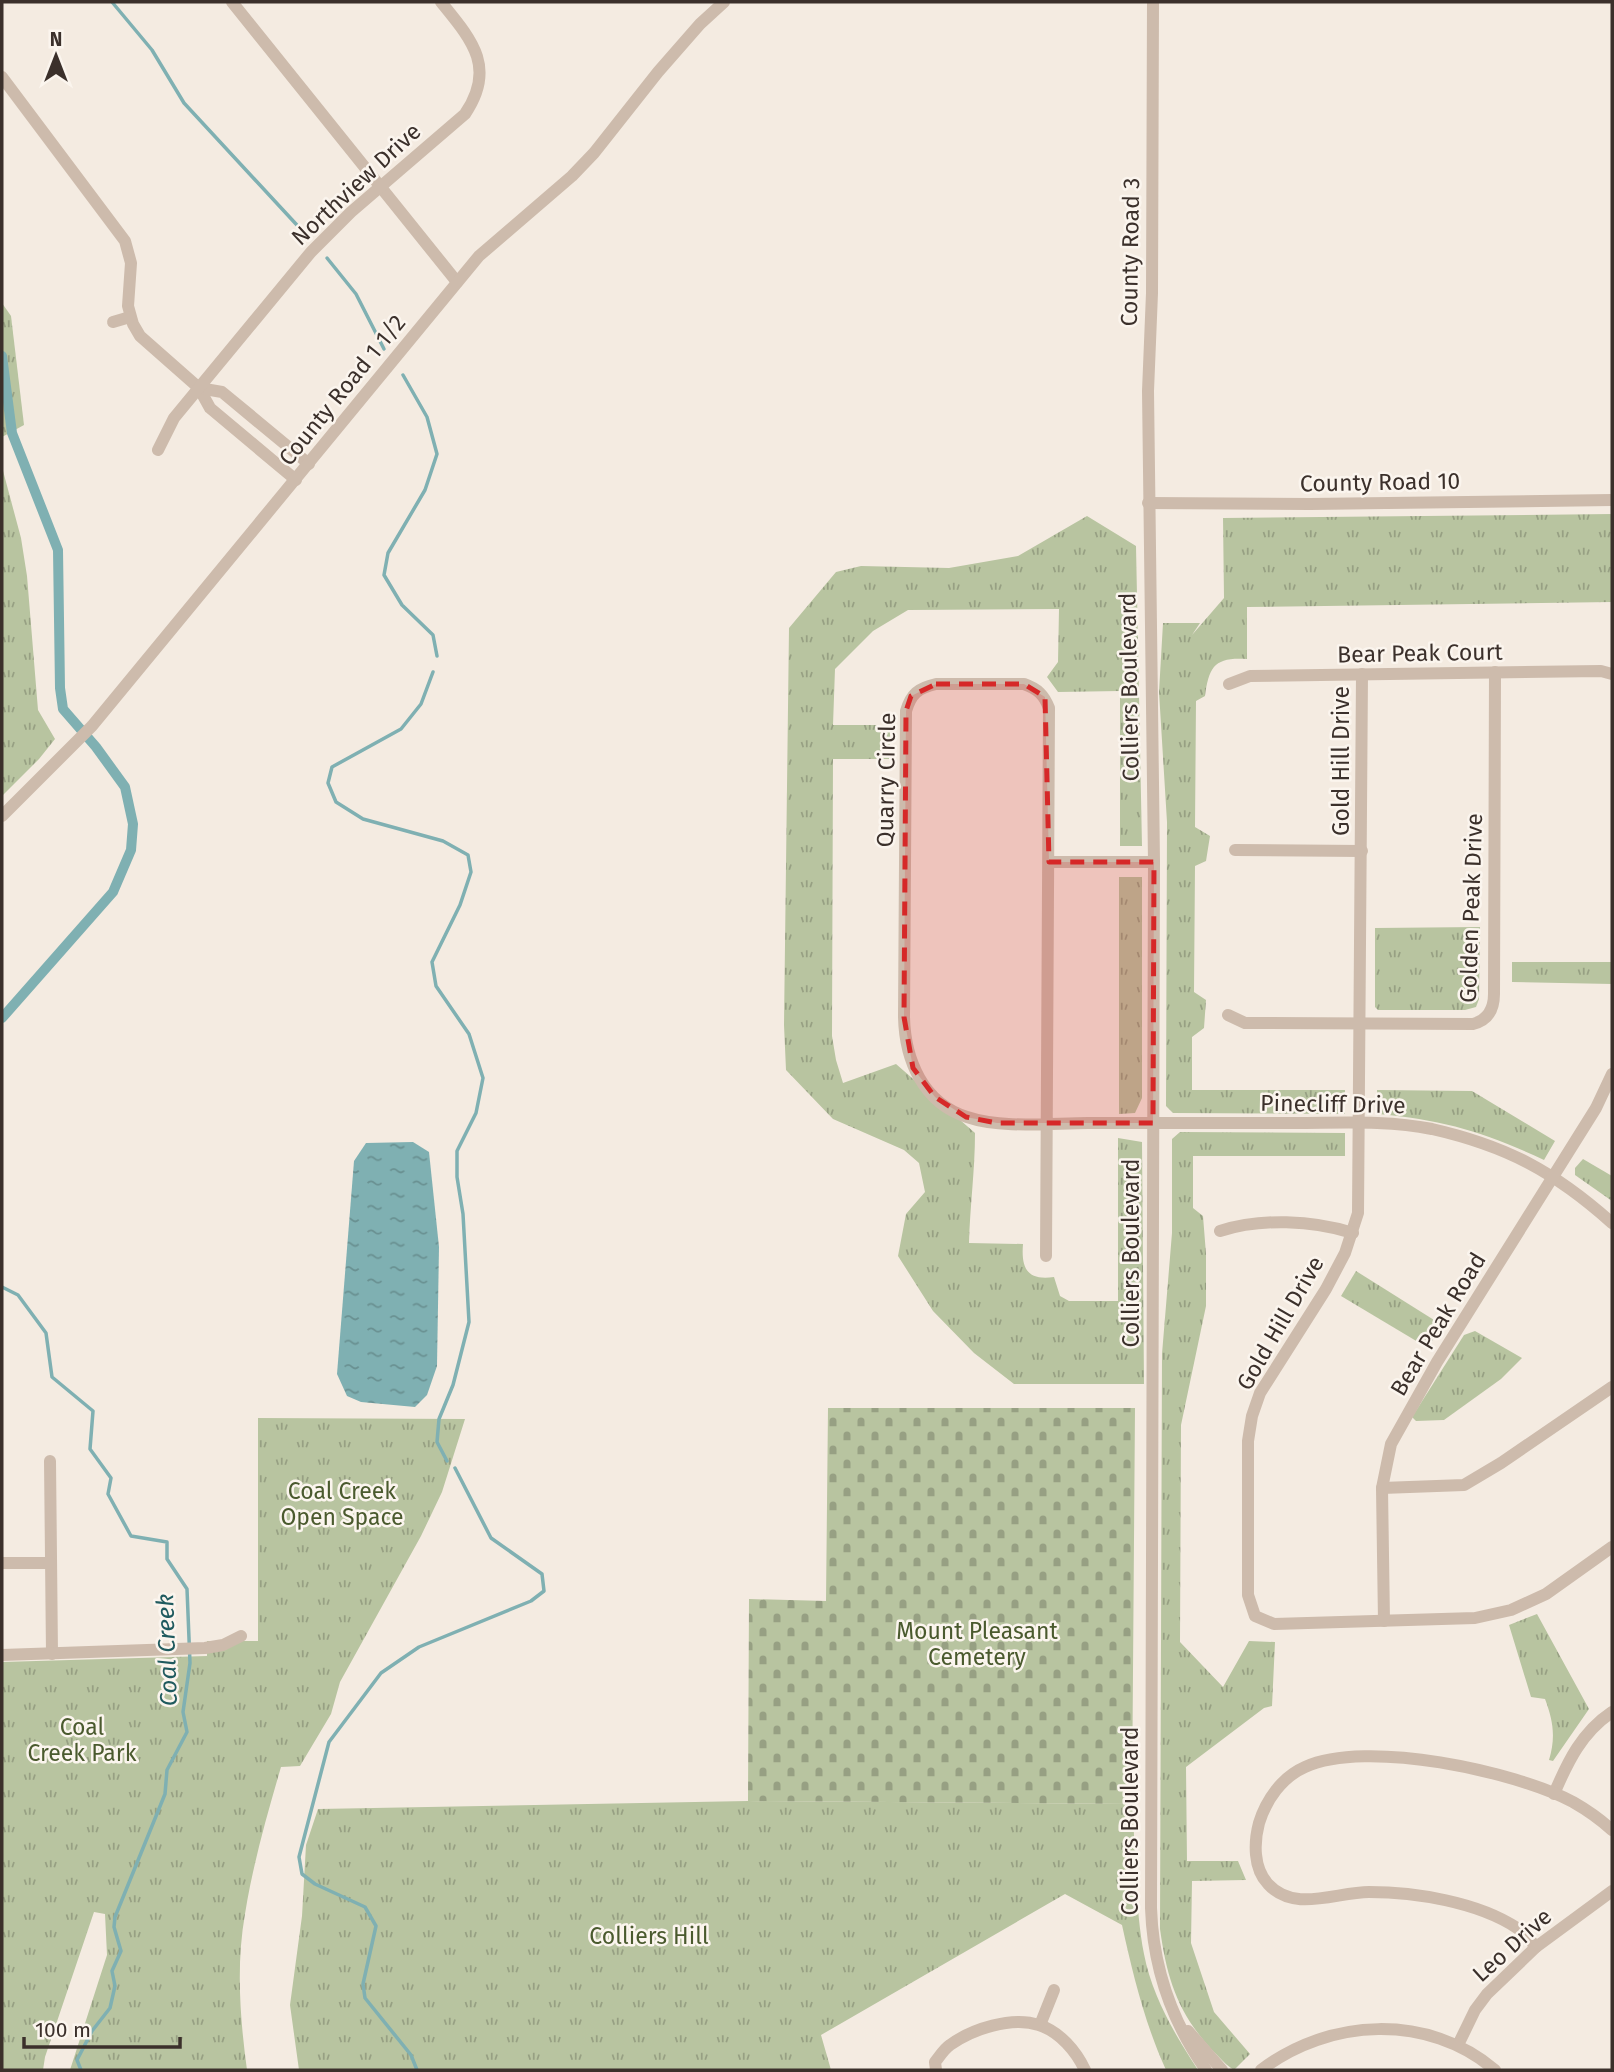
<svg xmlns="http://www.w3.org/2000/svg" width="1614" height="2072" font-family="'Fira Sans',sans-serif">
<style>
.grass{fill:url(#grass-tufts)}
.cemetery{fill:url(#cemetery-stones)}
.water{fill:url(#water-ripples)}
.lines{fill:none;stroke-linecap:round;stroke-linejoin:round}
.stream{stroke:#7fb0b2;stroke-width:3.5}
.canal{stroke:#7fb0b2;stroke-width:10}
.minor{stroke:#cdbbac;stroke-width:12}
.marked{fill:#d62828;fill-opacity:0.2;stroke:#d62828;stroke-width:5;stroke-dasharray:14 9;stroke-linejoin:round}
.labels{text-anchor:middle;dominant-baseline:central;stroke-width:5;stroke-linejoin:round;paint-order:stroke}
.street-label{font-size:23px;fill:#3b302b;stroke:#fbf5ee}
.park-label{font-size:23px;fill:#4a5a2e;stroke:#fbf5ee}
.water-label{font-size:24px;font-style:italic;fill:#1f5a5e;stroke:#fbf5ee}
</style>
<defs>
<pattern id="grass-tufts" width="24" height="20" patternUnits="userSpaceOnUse" patternTransform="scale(1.75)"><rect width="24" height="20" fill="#b8c4a0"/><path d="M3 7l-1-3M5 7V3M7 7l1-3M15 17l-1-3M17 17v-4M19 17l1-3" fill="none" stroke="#97a083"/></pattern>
<pattern id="cemetery-stones" width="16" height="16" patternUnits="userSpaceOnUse" patternTransform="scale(1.75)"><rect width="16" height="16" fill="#b8c4a0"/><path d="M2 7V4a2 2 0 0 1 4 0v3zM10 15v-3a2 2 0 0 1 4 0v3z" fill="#97a083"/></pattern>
<pattern id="water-ripples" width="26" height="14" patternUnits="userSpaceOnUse" patternTransform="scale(1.75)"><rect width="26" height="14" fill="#7fb0b2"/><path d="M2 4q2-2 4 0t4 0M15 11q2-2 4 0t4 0" fill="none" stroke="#699091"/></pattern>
</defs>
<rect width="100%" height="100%" fill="#f4ebe1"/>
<g class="grass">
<path d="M2,303L11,316L24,425L2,437Z"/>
<path d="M2,467L21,538L27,576L38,710L55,739L39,759L2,796Z"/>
<path d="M1612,514V602L1247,607V659C1215,657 1209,666 1205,696L1196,701L1195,827L1210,836L1206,861L1195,866L1194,992L1206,1000L1204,1028L1192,1037V1090H1345V1114L1173,1113L1166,1106L1167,822L1159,692L1163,623H1200L1192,635L1224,598L1223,518Z"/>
<path d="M1087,516L1136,546L1142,846H1120V691L1058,692L1047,677L1058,662L1059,609L908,610L873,631L835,669L833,725H890V759H833L832,1036L836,1060L843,1083L896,1064L975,1133C975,1170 970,1206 969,1243L1023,1244C1021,1268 1027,1281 1054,1277L1060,1296L1069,1301H1118V1138L1142,1142L1144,1384H1014L974,1353L933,1311L898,1256L906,1214L925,1192L919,1163L904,1150L833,1119L786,1070L784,1025L789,628L836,572L861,566L949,568L1018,556Z"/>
<path d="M1119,877H1142V1098L1135,1113L1119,1114Z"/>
<path d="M1480,927L1479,999L1476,1007L1465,1010H1378L1375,1007V928Z"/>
<path d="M1512,962H1611L1612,984L1512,982Z"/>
<path d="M1377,1090L1472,1091L1555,1141L1544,1160C1484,1132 1444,1120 1378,1114Z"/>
<path d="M1180,1132L1345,1133V1156H1193V1208L1203,1216L1206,1254V1306L1181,1425L1180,1642L1223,1687L1249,1641L1275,1642L1272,1706L1264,1708L1186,1767L1187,1861H1238L1246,1880L1192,1881L1191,1943L1214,2012L1250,2054L1234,2070C1227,2066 1220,2058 1214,2052C1178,2014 1167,1979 1160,1929L1162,1354L1172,1233V1139Z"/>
<path d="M1583,1159L1612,1176V1201L1575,1175V1168Z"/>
<path d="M1356,1271L1442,1325L1428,1348L1341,1296Z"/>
<path d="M1475,1331L1522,1358L1501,1379L1444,1420L1416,1421L1412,1417L1464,1335Z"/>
<path d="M258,1418L465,1419L442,1492L421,1536L340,1682L331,1714L300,1766L281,1767C267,1815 253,1864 245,1914C236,1965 240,2019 247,2070H70L107,1955L105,1914L94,1912L45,2057L43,2070H2V1662L207,1656V1641H258Z"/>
<path d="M1537,1614L1589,1709L1553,1761L1549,1760C1556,1737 1553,1720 1545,1699L1531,1697L1509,1625Z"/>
<path d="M748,1801L1132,1804C1136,1851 1135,1908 1144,1954C1152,1996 1175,2035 1198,2070H1166C1145,2024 1133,1975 1122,1925L1065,1894L821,2035L831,2070H299L290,2005L302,1916L306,1845L318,1809Z"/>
</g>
<path class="cemetery" d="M828,1408H1135L1132,1804L748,1801L749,1599L826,1601Z"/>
<path class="water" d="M413,1142L429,1152L439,1247L437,1366L427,1395L415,1407L361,1402L347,1396L337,1374L354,1161L366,1143Z"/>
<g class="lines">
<g class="stream">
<path d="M112,2L152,50L184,103L308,237"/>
<path d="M327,258L356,294L384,349"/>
<path d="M403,375L427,417L437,454L425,490L388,553L384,575L402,605L433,635L437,656"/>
<path d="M433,672L421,704L401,729L332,767L328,783L336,802L363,819L443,841L468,855L471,872L460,905L432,962L436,986L469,1034L483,1078L476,1113L457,1151V1177L463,1214L469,1322L453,1385L439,1419L437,1442L447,1461"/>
<path d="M2,1287L18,1295L46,1333L52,1377L93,1411L90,1449L111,1478L108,1494L131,1536L167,1542V1559L187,1589L190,1663L183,1712L187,1732L167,1770L165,1794L115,1917L114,1927L121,1951L112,1971L115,1986L110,2008L92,2031L77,2060L81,2070"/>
<path d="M417,2070L411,2055L365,1998L363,1984L376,1926L365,1907L315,1884L302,1874L299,1857L329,1742L381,1673L419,1647L531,1601L544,1591L542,1574L491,1538L455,1468"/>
</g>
<path class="canal" d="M2,356L12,433L58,550L60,688L63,709L96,747L125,787L133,824L131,850L113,892L2,1018"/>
<g class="minor">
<path d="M232,2L457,282"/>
<path d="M1153,2L1152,293L1148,391L1154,862L1151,1908C1153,1967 1172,2022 1206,2070"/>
<path d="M2,77L125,241L131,263L128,306L133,324L140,336L199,388L210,408L296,480"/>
<path d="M113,322L130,317"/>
<path d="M199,388L222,392L309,464"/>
<path d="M158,450L174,418L311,252L351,212L465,114C497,67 471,39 441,2"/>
<path d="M1148,503L1310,504L1612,500"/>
<path d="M1362,674L1358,1213L1345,1253L1326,1289L1260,1393L1252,1416L1248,1441V1595L1255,1616L1274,1624L1475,1618L1511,1610L1546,1594L1612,1547"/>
<path d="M1229,684L1250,676L1601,671L1612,674"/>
<path d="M2,816L92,726L479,256L572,176L594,153L658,72L700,24L724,2"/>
<path d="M1235,850L1362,851"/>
<path d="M1049,862H1154"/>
<path d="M1228,1015L1245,1023L1473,1024C1488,1020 1494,1009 1494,994L1495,672"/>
<path d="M1220,1231C1261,1218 1312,1220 1353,1233"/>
<path d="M1046,1256L1049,708C1044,695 1038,689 1024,684H936C918,688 911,694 906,711L904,1017C905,1060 923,1103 967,1117C1002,1129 1052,1123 1088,1123C1157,1123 1226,1123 1295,1123C1340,1123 1387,1120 1432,1129C1507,1146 1555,1172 1612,1223"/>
<path d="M50,1461L52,1654"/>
<path d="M1382,1488L1464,1485L1501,1463L1612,1387"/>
<path d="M2,1563H51"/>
<path d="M1384,1621L1382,1488L1391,1444L1437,1362L1596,1108L1612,1074"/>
<path d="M2,1655L205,1648L223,1645L241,1636"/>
<path d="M1554,1794C1568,1761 1582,1732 1612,1712"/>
<path d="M1536,1947C1530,1940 1525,1933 1517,1928C1478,1902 1415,1892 1369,1892C1336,1892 1294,1913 1268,1884C1253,1868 1254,1842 1259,1823C1266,1800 1282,1777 1305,1767C1366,1739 1515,1771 1573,1802C1587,1810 1601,1820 1612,1830"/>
<path d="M1040,2025L1054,1990"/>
<path d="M1188,2031L1222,2070"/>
<path d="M1458,2045L1475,2010L1487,1994L1536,1947L1612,1891"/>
<path d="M936,2070L935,2062C940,2056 944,2049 950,2045C972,2029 1012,2016 1039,2025C1060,2032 1076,2051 1085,2070"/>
<path d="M1261,2070C1329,2018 1428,2013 1495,2070"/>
</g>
</g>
<path class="marked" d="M936,684H1024L1045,697L1049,862H1154L1153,1123H997L966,1117L935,1097L913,1068L904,1017L906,711L911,696Z"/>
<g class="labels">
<g class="street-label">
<text transform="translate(356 184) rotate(-43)">Northview Drive</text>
<text transform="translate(1130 252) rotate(-89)">County Road 3</text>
<text transform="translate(342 390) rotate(-51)">County Road 1 1/2</text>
<text transform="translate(1380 482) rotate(-1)">County Road 10</text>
<text transform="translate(1420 653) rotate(-1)">Bear Peak Court</text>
<text transform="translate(1129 687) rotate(-91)">Colliers Boulevard</text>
<text transform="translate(1341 761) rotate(-90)">Gold Hill Drive</text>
<text transform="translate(886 780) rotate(-89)">Quarry Circle</text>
<text transform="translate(1471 908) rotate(-88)">Golden Peak Drive</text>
<text transform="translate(1333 1104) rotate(1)">Pinecliff Drive</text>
<text transform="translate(1131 1253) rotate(-90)">Colliers Boulevard</text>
<text transform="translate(1280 1323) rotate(-60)">Gold Hill Drive</text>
<text transform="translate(1438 1324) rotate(-59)">Bear Peak Road</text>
<text transform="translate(1130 1821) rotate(-90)">Colliers Boulevard</text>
<text transform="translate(1512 1945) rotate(-42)">Leo Drive</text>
</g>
<g class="park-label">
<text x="342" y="1491">Coal Creek<tspan x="342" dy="26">Open Space</tspan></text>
<text x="977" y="1631">Mount Pleasant<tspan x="977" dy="26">Cemetery</tspan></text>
<text x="82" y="1727">Coal<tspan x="82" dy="26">Creek Park</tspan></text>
<text x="649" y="1936">Colliers Hill</text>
</g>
<g class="water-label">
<text transform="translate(167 1650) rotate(-92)">Coal Creek</text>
</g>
</g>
<rect width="1614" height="2072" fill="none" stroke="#3b302b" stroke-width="7"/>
<g transform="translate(56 56)" stroke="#fbf5ee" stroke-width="5" paint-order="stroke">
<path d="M0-5L12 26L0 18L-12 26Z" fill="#3b302b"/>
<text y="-10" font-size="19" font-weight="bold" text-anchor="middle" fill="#3b302b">N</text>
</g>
<path d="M24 2037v10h156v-10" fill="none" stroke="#3b302b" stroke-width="3.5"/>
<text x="35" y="2037" font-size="21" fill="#3b302b" stroke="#fbf5ee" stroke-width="5" paint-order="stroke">100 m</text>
</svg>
